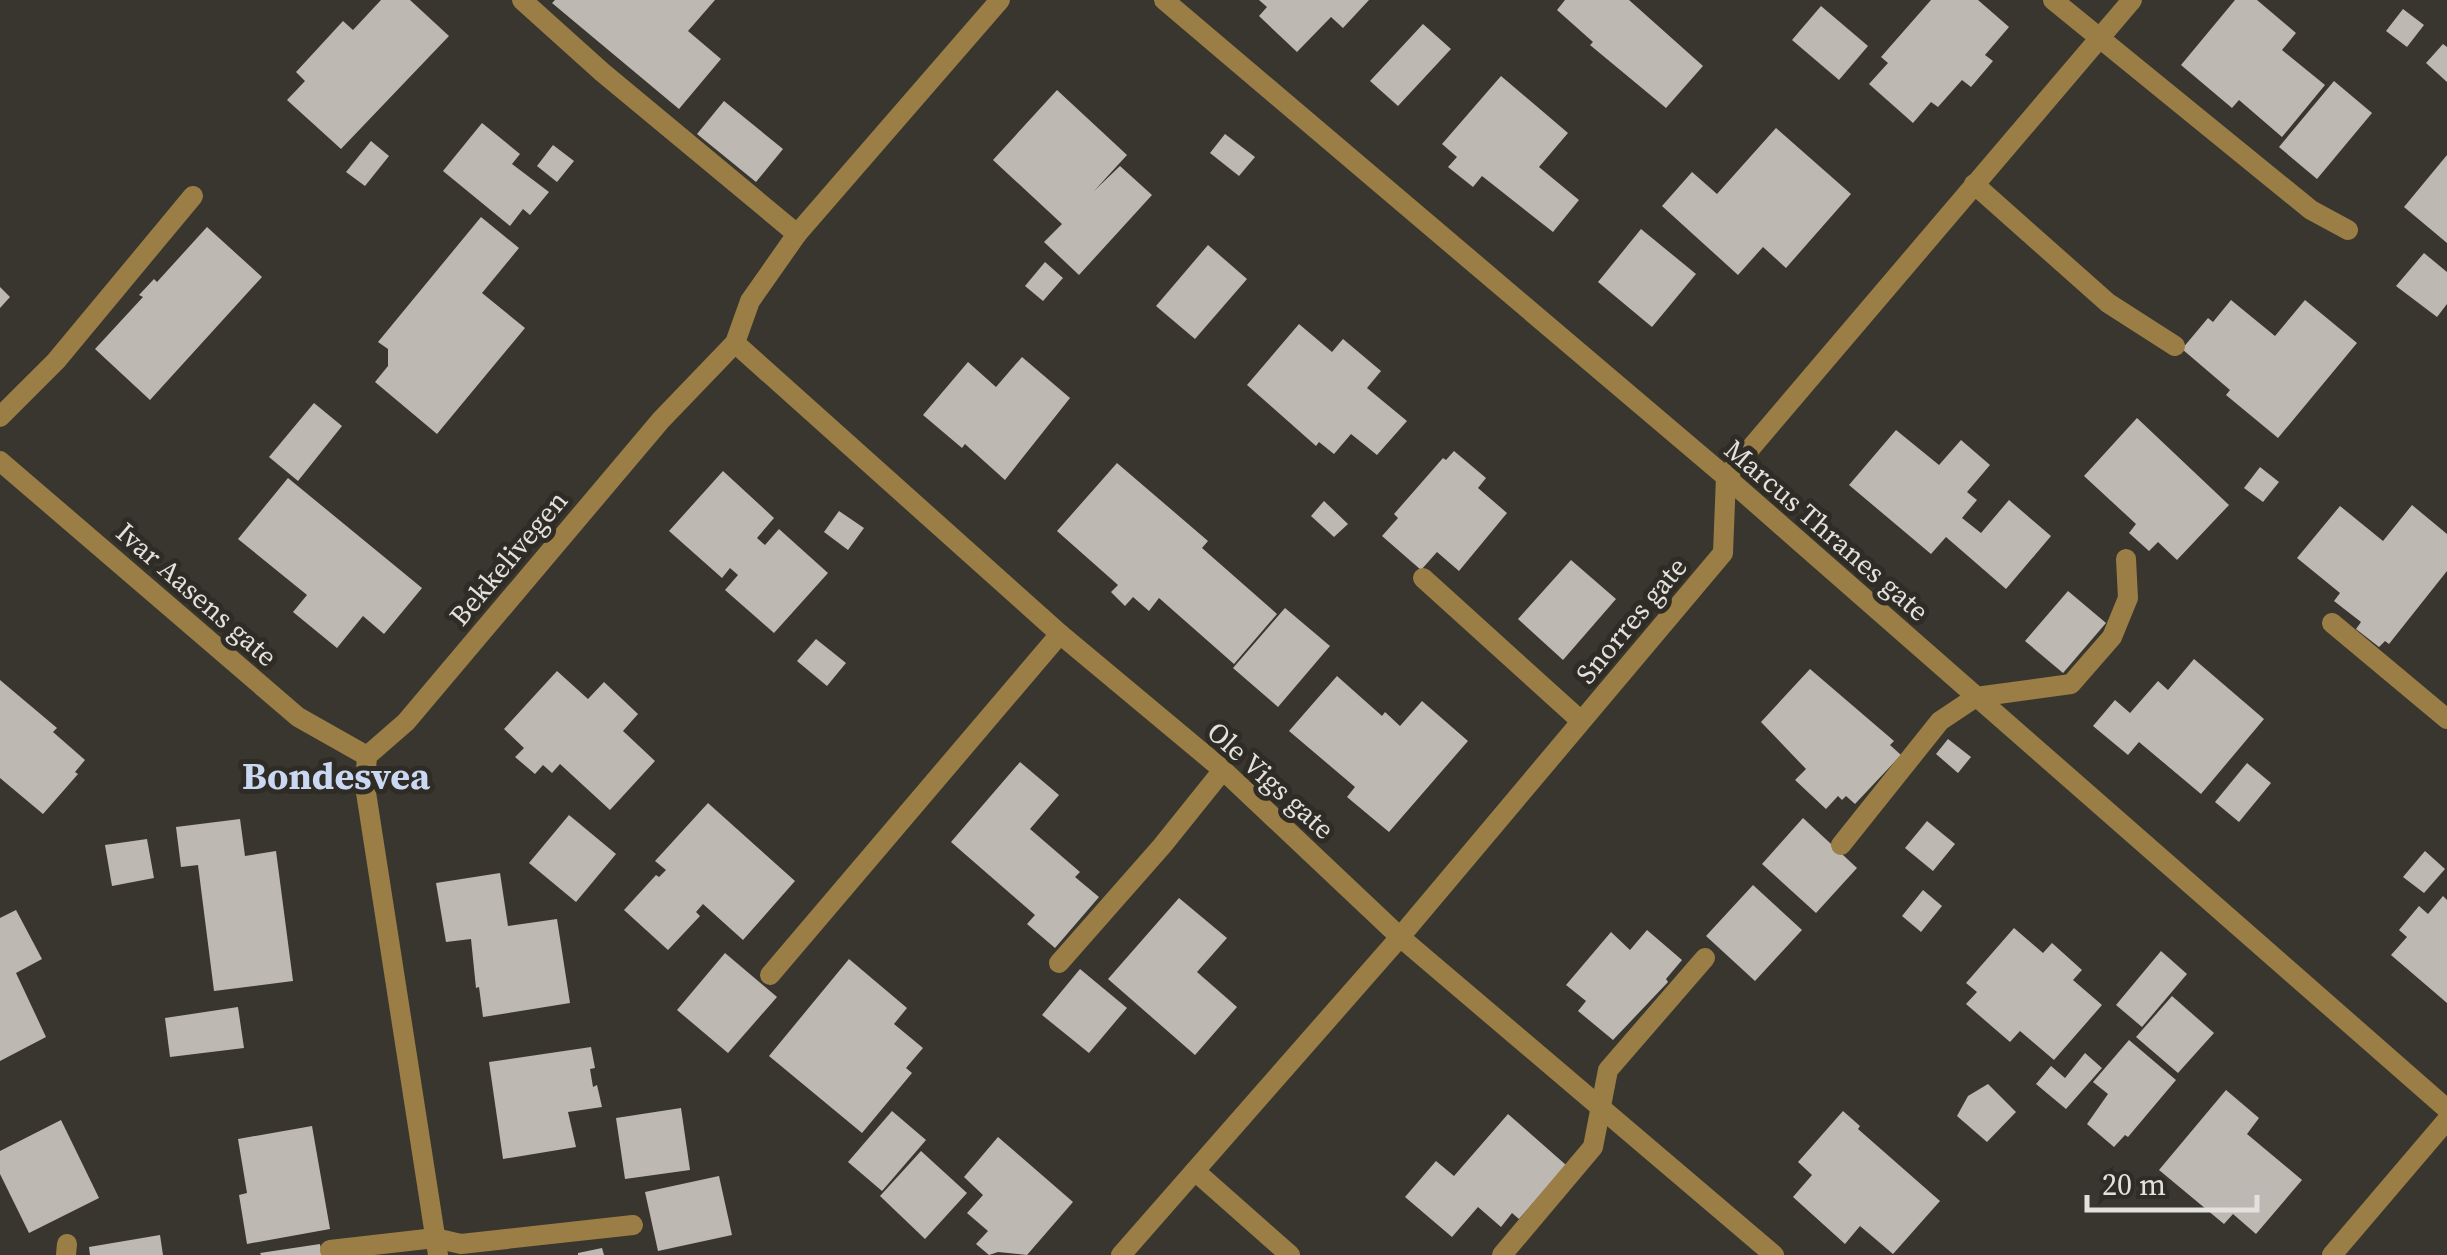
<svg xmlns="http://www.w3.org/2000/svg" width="2447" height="1255" font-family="'Source Serif 4',serif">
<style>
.building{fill:#bdb9b2}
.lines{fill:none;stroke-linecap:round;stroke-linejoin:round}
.service{stroke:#9a7e45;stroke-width:20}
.minor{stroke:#9a7e45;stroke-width:20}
.labels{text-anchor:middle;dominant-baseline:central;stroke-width:10;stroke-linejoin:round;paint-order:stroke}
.street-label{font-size:28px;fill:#e3e1dd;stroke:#2f2c26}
.district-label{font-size:38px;font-weight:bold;fill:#cad8f3;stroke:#2f2c26}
</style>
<rect width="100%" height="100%" fill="#39362f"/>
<g class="building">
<path d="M381,0H410L449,36L341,149L287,100L305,81L296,72L343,21L353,30Z"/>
<path d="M555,0H715L688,31L721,59L679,109L552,3Z"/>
<path d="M1259,0H1369L1343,28L1331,17L1297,52L1259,16L1267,7Z"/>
<path d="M1565,0H1629L1703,66L1666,108L1590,45L1593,42L1557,10Z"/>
<path d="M1931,0H1978L2009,27L1985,55L1993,61L1971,87L1962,80L1938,107L1931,102L1913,123L1869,84L1888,63L1881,57Z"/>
<path d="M2235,0H2257L2296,33L2282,50L2325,85L2282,137L2239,100L2232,108L2181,65Z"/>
<path d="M1821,6L1868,46L1839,80L1792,40Z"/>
<path d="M2403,9L2424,25L2407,47L2386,31Z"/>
<path d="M1423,24L1451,49L1398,106L1370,81Z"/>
<path d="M2443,44L2447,47V82L2426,63Z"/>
<path d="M1501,76L1568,133L1539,167L1579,200L1553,232L1482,176L1473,187L1448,167L1457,157L1442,144Z"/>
<path d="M2334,81L2372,113L2317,179L2279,147Z"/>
<path d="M1057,90L1127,155L1094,191L1120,166L1152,195L1079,275L1044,242L1062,224L993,160Z"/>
<path d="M724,101L783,149L756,182L697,134Z"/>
<path d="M482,123L520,154L512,164L549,192L530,215L523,209L510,226L443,171Z"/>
<path d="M1776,128L1851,194L1786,268L1763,247L1738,275L1662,206L1692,172L1717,194Z"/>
<path d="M1225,134L1255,157L1239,176L1210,153Z"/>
<path d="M371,141L389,156L365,186L346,172Z"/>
<path d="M553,145L574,161L557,182L537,166Z"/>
<path d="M2447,155V243L2404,207Z"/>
<path d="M481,217L519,248L482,293L525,328L437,434L375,382L388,366V349L378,342Z"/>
<path d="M207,227L262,277L150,400L95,349L143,297L139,295L154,279L157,282Z"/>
<path d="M1641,229L1696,274L1652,327L1598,282Z"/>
<path d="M1208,245L1247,279L1195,339L1156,306Z"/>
<path d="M2424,253L2447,272V304L2437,317L2396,286Z"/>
<path d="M1045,262L1063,278L1043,301L1025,286Z"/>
<path d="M0,287L10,297L0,308Z"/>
<path d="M2231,300L2275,336L2305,300L2357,343L2278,438L2226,395L2230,390L2182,349L2208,318L2213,322Z"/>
<path d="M1299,324L1332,352L1343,339L1381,371L1367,388L1407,421L1377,455L1351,434L1334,454L1319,442L1316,446L1247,385Z"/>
<path d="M1022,357L1070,398L1005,480L965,444L962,448L923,415L968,362L996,387Z"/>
<path d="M314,403L342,426L298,481L269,457Z"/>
<path d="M2137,418L2229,505L2177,560L2158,542L2149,551L2129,533L2136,524L2084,476Z"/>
<path d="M1896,430L1939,465L1961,440L1990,465L1967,492L1977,500L1962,518L1981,533L2009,500L2051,536L2006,589L1946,537L1931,554L1849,485Z"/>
<path d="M1454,451L1486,478L1478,488L1507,513L1459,571L1437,552L1421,570L1382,536L1398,518L1394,514L1443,458L1446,460Z"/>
<path d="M1117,463L1208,541L1202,548L1277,614L1234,664L1159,598L1149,611L1133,597L1125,606L1111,592L1118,585L1057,531Z"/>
<path d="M2260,467L2279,482L2263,502L2244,488Z"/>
<path d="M723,471L774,518L757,538L765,545L779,529L828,573L774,633L725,590L738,575L730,568L722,578L669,531Z"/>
<path d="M288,478L422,588L384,634L363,616L337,648L293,612L307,595L238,539Z"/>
<path d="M1324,501L1348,524L1334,537L1311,516Z"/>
<path d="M2412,505L2447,534V571L2389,644L2385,641L2379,647L2356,629L2361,622L2334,601L2340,593L2297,558L2340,506L2383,541Z"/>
<path d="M839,511L864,528L848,550L824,532Z"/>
<path d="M1571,560L1616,599L1563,660L1518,619Z"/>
<path d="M2068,591L2106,623L2063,673L2025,641Z"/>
<path d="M1285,608L1330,646L1278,707L1233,668Z"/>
<path d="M816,639L846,663L827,686L797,661Z"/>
<path d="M2194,659L2264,719L2201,794L2139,742L2128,755L2093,726L2115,700L2130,713L2158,681L2168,690Z"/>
<path d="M1810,669L1894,741L1890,745L1901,755L1855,804L1846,796L1842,800L1838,796L1826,809L1795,780L1806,769L1761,722Z"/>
<path d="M557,671L588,699L604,682L638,714L623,731L655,761L610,810L560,764L552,773L543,765L535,774L515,757L524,748L504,729Z"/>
<path d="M1337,676L1382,716L1385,712L1400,726L1422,701L1468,741L1389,832L1347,797L1355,787L1289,731Z"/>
<path d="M0,680L57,728L53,732L85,760L75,772L78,774L43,814L0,778Z"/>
<path d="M1948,739L1971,757L1958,773L1936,754Z"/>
<path d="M1020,762L1059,795L1030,829L1080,872L1075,877L1099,897L1055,948L1027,924L1035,915L951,842Z"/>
<path d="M2247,763L2271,783L2239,822L2215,802Z"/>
<path d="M708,803L795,881L743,940L703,904L696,912L700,916L668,950L624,910L656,875L659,877L666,870L655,861Z"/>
<path d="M569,815L616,854L576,902L529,863Z"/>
<path d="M1803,818L1857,868L1816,913L1762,864Z"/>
<path d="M240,819L245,856L276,851L293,981L214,991L198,865L181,867L176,827Z"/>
<path d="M1927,821L1955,844L1933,871L1905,848Z"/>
<path d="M147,839L154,878L112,886L105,845Z"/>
<path d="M2425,851L2445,869L2424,893L2403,877Z"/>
<path d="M500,873L508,926L557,919L570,1003L483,1017L479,987L476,988L471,939L446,942L436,883Z"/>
<path d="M1753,885L1802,930L1755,981L1706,936Z"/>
<path d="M1923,890L1942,906L1921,932L1902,916Z"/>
<path d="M2443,896L2447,900V1003L2391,955L2407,937L2399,930L2419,906L2428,914Z"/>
<path d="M1179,898L1227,938L1197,972L1237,1007L1195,1055L1108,979Z"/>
<path d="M16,910L42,959L16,973L46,1037L0,1061V918Z"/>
<path d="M2014,928L2043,953L2052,943L2082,970L2073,980L2102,1005L2054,1060L2020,1031L2010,1042L1966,1004L1977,992L1966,983Z"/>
<path d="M1647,930L1682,960L1666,979L1668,982L1613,1040L1578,1011L1586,1001L1566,985L1611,932L1630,950Z"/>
<path d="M2161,951L2187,974L2142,1027L2116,1005Z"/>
<path d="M725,953L777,997L728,1053L677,1010Z"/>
<path d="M849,959L907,1008L894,1024L923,1048L906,1068L912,1073L862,1133L769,1056Z"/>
<path d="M1080,969L1127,1008L1089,1053L1042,1015Z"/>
<path d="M2172,996L2214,1033L2178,1073L2136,1037Z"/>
<path d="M238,1007L244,1048L170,1057L165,1018Z"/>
<path d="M2129,1040L2176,1080L2128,1137L2125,1135L2114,1147L2087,1124L2108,1094L2093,1082Z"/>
<path d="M591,1047L595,1068L590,1069L593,1087L597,1085L602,1107L568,1112L576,1147L503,1159L489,1062Z"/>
<path d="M2085,1053L2102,1068L2066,1109L2036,1084L2051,1066L2065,1078Z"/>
<path d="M1988,1084L2016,1112L1987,1142L1957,1116L1968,1096Z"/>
<path d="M2226,1090L2259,1118L2247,1134L2302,1180L2256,1234L2233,1214L2224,1224L2159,1170Z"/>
<path d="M681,1108L690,1170L625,1179L616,1118Z"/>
<path d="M892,1111L926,1140L882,1191L848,1162Z"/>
<path d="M1843,1111L1860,1126L1858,1129L1940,1201L1893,1254L1860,1226L1845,1244L1793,1197L1812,1175L1798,1162Z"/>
<path d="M1508,1114L1566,1165L1519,1219L1512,1213L1501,1227L1478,1207L1452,1237L1405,1197L1436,1161L1454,1176Z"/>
<path d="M61,1120L99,1198L29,1233L0,1174V1151Z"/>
<path d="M312,1126L330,1229L247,1244L239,1195L247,1193L238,1139Z"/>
<path d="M998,1137L1073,1202L1027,1255L998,1252L989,1255L976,1244L988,1231L967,1213L983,1195L964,1177Z"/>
<path d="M921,1151L967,1193L925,1239L880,1196Z"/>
<path d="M719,1176L732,1235L658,1251L645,1192Z"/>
<path d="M160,1235L163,1255H90L89,1247Z"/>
<path d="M320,1244L322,1255H261L260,1253Z"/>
<path d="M602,1248L604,1255H578V1253Z"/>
</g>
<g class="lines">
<g class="service">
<path d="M522,0L602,72L797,234"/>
<path d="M2053,0L2311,210L2348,230"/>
<path d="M1974,184L2108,303L2175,346"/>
<path d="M0,417L56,361L193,196"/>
<path d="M1423,578L1581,721"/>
<path d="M2332,623L2447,719"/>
<path d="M1841,845L1940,721L1976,697L2071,684L2112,637L2128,598L2126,559"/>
<path d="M1059,963L1162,846L1223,770"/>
<path d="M770,975L1060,634"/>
<path d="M1195,1171L1290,1255"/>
<path d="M330,1250L435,1238L461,1244L633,1225"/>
<path d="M66,1255L67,1244"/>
<path d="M1502,1255L1593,1147L1608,1070L1705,958"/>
</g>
<g class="minor">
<path d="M1164,0L1726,477L2447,1109"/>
<path d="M735,343L1060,634L1223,770L1400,937L1774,1255"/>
<path d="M0,461L298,717L367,756"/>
<path d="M438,1255L365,786L367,756L406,722L661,420L735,343L750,301L797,234L1000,0"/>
<path d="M1121,1255L1400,937L1723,553L1726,477L2132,0"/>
<path d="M2332,1255L2447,1120"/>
</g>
</g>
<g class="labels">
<g class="street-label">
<text transform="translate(1827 530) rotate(41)">Marcus Thranes gate</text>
<text transform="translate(508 558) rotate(-50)">Bekkelivegen</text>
<text transform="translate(197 594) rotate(41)">Ivar Aasens gate</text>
<text transform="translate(1631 620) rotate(-50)">Snorres gate</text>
<text transform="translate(1271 780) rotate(42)">Ole Vigs gate</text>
</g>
<g class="district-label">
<text x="336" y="776">Bondesvea</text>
</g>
</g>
<path d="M2087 1195v15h170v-15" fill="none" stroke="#e3e1dd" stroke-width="5"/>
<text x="2102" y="1195" font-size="30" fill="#e3e1dd" stroke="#2f2c26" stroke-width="8" paint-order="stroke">20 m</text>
</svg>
